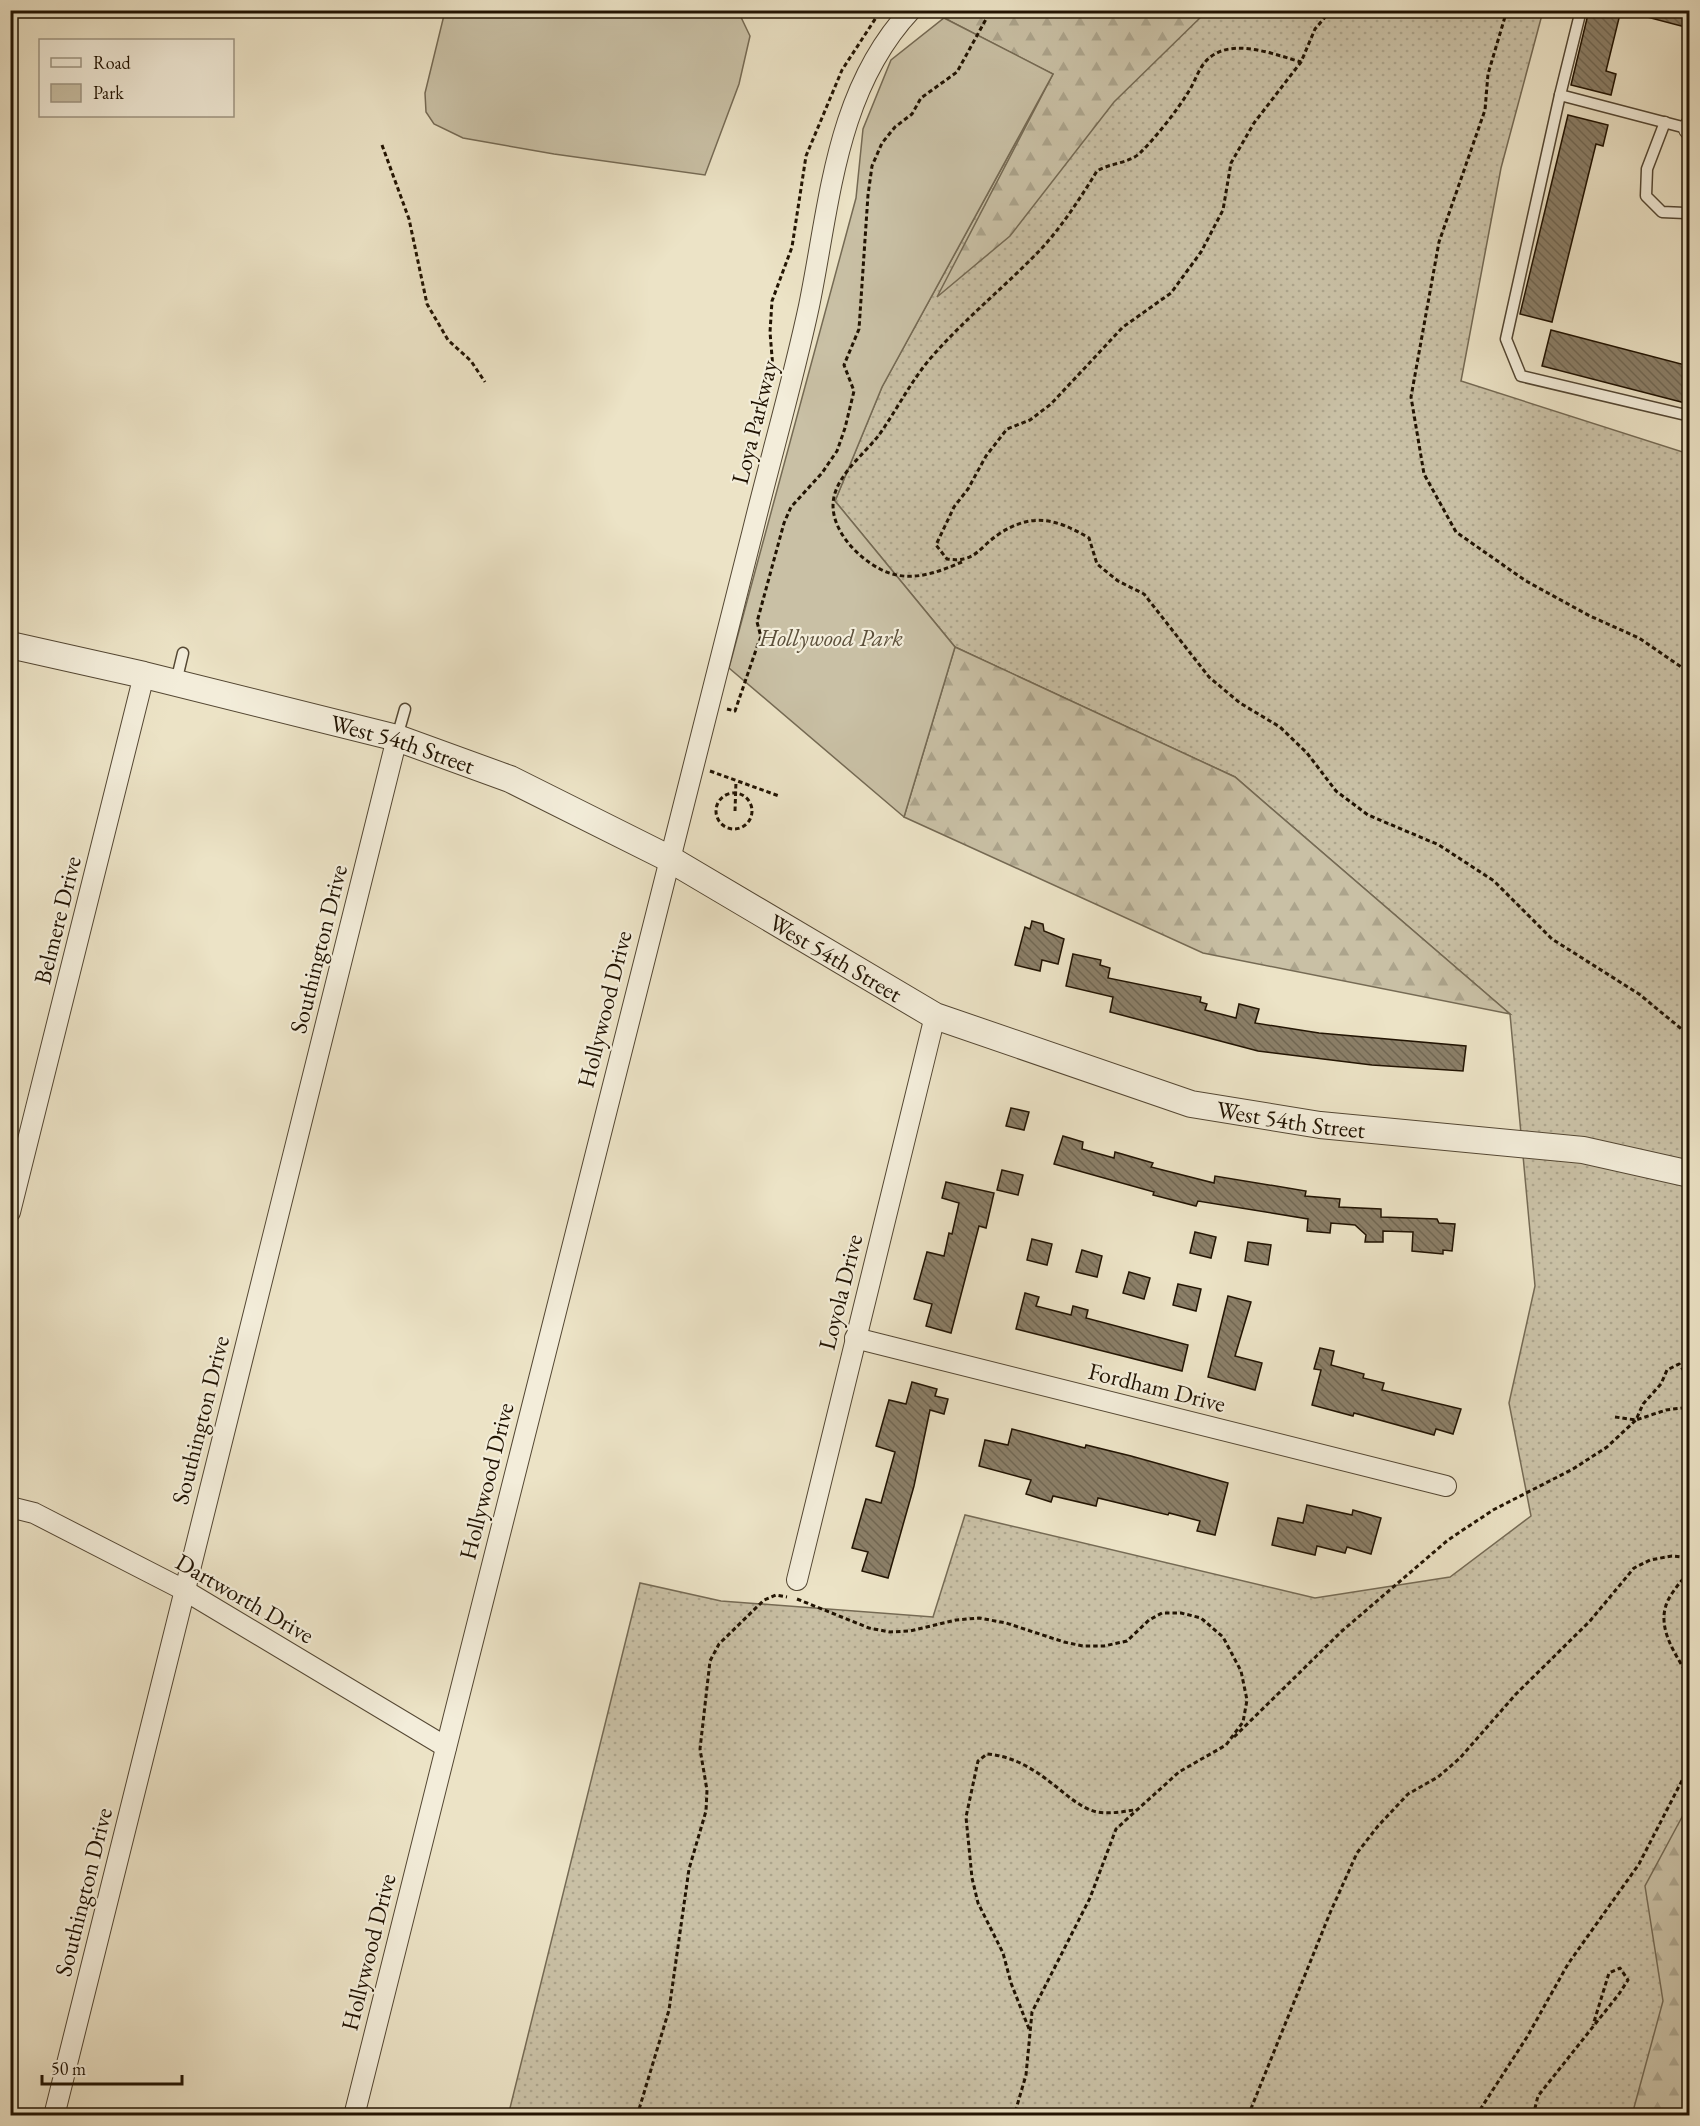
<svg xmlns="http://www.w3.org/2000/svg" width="1700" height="2126" font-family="'EB Garamond',serif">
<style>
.grass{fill:url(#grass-dots);stroke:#756a54;stroke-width:1.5}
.forest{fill:url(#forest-firs);stroke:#756a54;stroke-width:1.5}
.park{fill:#c9c0a5;stroke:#756a54;stroke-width:1.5}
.building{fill:url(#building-back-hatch);stroke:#211302;stroke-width:1.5}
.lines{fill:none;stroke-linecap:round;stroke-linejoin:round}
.service-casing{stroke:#544733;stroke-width:13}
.minor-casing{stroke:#544733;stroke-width:22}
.tertiary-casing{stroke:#544733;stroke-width:28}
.path{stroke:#211302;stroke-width:3;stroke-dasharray:4.5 3;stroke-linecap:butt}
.service{stroke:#f3edda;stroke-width:10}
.minor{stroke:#f3edda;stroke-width:20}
.tertiary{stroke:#f3edda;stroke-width:26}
.labels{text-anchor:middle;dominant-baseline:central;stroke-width:4.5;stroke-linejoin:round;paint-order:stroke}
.street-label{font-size:24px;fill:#211302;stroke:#f3edda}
.park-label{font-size:24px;font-style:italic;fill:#5c503b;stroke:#f3edda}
</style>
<defs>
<pattern id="grass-dots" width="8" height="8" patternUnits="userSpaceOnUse" patternTransform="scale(1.5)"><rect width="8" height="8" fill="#c9c0a5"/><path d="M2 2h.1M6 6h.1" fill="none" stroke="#aca48c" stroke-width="1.8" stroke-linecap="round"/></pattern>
<pattern id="forest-firs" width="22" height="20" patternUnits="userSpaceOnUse" patternTransform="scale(1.5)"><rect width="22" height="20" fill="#c9c0a5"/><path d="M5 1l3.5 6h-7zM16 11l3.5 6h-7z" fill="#aca48c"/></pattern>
<pattern id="building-back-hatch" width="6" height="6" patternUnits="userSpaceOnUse" patternTransform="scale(1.5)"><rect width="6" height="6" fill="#8b7f68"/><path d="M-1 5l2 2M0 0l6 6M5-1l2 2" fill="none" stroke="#716753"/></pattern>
</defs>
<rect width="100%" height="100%" fill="#ece3c6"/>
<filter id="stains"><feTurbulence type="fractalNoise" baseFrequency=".00333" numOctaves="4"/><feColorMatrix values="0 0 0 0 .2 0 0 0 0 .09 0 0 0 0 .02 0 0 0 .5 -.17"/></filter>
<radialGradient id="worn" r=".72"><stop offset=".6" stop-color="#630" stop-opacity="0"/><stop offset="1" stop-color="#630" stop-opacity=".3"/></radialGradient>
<path class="grass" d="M1128,11H1543L1501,168L1461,381L1689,454V2115L508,2116L640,1583L721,1601L933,1617L965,1515L1315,1598L1450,1577L1531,1516L1509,1403L1535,1286L1510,1014L1235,777L955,647L835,501L882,387L1053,74Z"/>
<g class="forest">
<path d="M960,10L1207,11L1114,102L1010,236L937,297L1053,74L944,18Z"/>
<path d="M955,647L1235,777L1510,1014L1203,953L904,817Z"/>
<path d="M1689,1804V2115H1632L1663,2001L1645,1886Z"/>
</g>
<g class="park">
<path d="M445,11H738L750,36L739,84L705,175L554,154L463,138L434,124L426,112L425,93Z"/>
<path d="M944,18L1053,74L882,387L835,501L955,647L904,817L729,668L856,198L863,129L891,60Z"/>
</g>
<g class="building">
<path d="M1589,10H1621L1606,71L1616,74L1611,95L1571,85Z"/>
<path d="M1643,10H1689V28L1643,16Z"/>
<path d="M1568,115L1608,125L1603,146L1596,144L1552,322L1520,314Z"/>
<path d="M1551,330L1689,366V404L1542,366Z"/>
<path d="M1032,921L1043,924L1044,931L1064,939L1058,964L1042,960L1040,971L1015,965L1025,927L1030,929Z"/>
<path d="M1073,954L1101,960L1100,965L1110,968L1108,978L1201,997L1200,1002L1207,1004L1205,1010L1236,1018L1239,1004L1259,1009L1255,1023L1319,1033L1466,1046L1463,1071L1372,1065L1258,1051L1110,1012L1113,997L1066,986Z"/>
<path d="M1011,1108L1029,1112L1024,1130L1006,1126Z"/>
<path d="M1063,1136L1083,1142L1082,1149L1114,1158L1115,1152L1153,1163L1151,1167L1214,1183L1215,1176L1306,1191L1305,1196L1340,1199L1339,1207L1381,1209V1217L1437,1219L1439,1223L1455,1224L1452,1251L1443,1250V1254L1412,1251L1413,1232L1383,1231V1242H1365L1366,1235L1355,1225L1331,1223L1330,1233L1307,1231L1308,1219L1198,1201L1196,1206L1153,1195L1154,1192L1054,1164Z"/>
<path d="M1002,1170L1023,1175L1018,1195L997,1190Z"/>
<path d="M946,1182L994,1193L986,1228L979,1226L951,1333L926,1326L932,1304L914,1299L927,1252L944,1256L949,1233L952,1234L959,1203L942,1198Z"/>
<path d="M1195,1232L1216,1237L1211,1258L1190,1253Z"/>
<path d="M1032,1239L1052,1244L1047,1265L1027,1260Z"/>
<path d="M1248,1242L1271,1245L1268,1265L1245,1261Z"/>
<path d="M1082,1250L1102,1256L1097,1277L1076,1272Z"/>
<path d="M1129,1272L1150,1278L1144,1299L1123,1293Z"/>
<path d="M1178,1284L1201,1289L1196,1311L1173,1305Z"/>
<path d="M1025,1293L1039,1297L1036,1306L1071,1315L1073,1306L1088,1310L1086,1318L1188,1345L1182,1371L1016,1329Z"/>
<path d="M1228,1296L1251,1302L1235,1356L1262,1363L1255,1390L1208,1377Z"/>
<path d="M1320,1348L1334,1351L1331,1365L1364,1374L1363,1378L1384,1383L1382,1390L1461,1409L1453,1434L1436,1429L1434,1435L1354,1413L1353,1416L1312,1405L1321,1370L1314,1369Z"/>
<path d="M912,1382L937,1389L935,1396L948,1399L944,1414L930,1410L914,1486L888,1578L862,1571L868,1552L852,1548L866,1499L881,1503L895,1452L876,1446L889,1400L906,1404Z"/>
<path d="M1012,1429L1085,1448L1086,1445L1131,1456L1228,1483L1215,1535L1197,1531L1200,1521L1169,1513L1168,1515L1098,1498L1096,1506L1053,1496L1051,1502L1026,1494L1031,1480L979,1466L985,1440L1008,1445Z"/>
<path d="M1307,1505L1352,1515L1353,1510L1381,1518L1371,1554L1347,1547L1345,1553L1317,1546L1315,1555L1272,1545L1278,1518L1303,1523Z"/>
</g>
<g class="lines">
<defs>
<g id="service">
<path d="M1560,95L1581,10"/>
<path d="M1665,122L1647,169L1646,196L1662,212L1685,213L1690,209"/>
<path d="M1690,129L1560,95L1506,339L1521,376L1690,416"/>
<path d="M176,682L183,653"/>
<path d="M397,737L405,709"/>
</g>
<g id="minor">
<path d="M1689,129L1690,126"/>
<path d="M10,1212L144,675"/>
<path d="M855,1338L1446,1486"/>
<path d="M10,1507L34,1513L184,1590L446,1747"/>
<path d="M797,1580L935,1016"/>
<path d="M54,2116L397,738"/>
<path d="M354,2116C486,1587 619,1058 753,530C771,456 793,381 809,306C830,204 835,91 911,10"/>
</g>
<g id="tertiary">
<path id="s1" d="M10,645L144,675L397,738L510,779L668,858L935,1016L1191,1104L1320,1125L1583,1150L1690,1174"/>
</g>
</defs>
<use href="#service" class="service-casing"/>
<use href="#minor" class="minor-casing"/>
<use href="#tertiary" class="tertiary-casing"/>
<g class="path">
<path d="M1331,10L1315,29L1301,62L1254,123L1231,163L1223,210L1201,252L1171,293L1123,327L1051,404L1030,420L1007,429L986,456L968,489L954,507L936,545L947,559C976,563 978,548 999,534C1032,512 1057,519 1089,538L1097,564L1118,581L1144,594L1209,677L1240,703L1280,727L1307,753L1336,791L1368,815L1439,845L1494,881L1552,939L1639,994L1690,1036"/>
<path d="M1507,10L1488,74L1485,110L1439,242L1411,397L1424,474L1456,532L1526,581L1590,616L1639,638L1690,673"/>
<path d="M382,145L409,219L427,304L448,340L471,361L485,382"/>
<path d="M773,369L770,332L772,301L792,247L806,156L842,70L881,10"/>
<path d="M962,562C936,573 908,584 880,569C855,556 825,524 835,493C842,471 865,453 879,435C896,411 910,383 929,360C964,319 1006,286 1042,248C1063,225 1081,197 1097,171C1110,163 1130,163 1140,153C1157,136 1176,112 1189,91C1197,78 1200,62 1215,54C1238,40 1277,55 1301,62"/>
<path d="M727,709L735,711L758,644L761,637L757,622L784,523L791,507L822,473L837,451L845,428L854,391L844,365L859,329L868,195L872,166L882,143L895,127L912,114L921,98L957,72L991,10"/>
<path d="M710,771L779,796"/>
<circle cx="734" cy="811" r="18"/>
<path d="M735,811L736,781"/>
<path d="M1615,1417L1636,1420L1666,1410L1690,1407"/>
<path d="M1690,1575C1682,1578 1678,1585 1673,1592C1651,1622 1674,1651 1690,1679"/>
<path d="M797,1599L869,1628L890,1632L910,1631L956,1620L979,1618L1006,1623L1064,1642L1083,1646H1104L1127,1641L1149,1620L1162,1613H1181L1201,1618L1223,1637L1241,1671L1247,1700L1243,1722L1226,1745L1179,1772L1116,1829L1090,1898L1032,2012L1026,2075L1014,2116"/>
<path d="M1234,1737L1342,1631L1448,1540L1493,1510L1573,1469L1607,1447L1636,1420L1643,1404L1661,1384L1667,1370L1679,1364L1687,1375L1690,1389"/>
<path d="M1029,2029L1011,1983L1003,1953L978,1903L972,1878L966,1817L978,1761L987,1754C1011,1756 1031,1767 1050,1782C1064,1792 1079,1808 1097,1812C1109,1814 1122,1812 1134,1810"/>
<path d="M637,2116L669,2010L689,1869L706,1811L707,1790L700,1749L710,1661L719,1644L764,1600L776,1595L787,1597"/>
<path d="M1248,2116L1330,1913L1357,1853L1378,1826L1408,1794L1438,1777L1460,1758L1516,1694L1590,1621L1634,1568L1650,1560L1672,1556L1690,1558"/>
<path d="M1476,2116L1527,2037L1568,1964L1639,1864L1690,1765"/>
<path d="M1533,2116L1538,2096L1619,1994L1628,1980L1620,1968L1609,1973L1593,2025"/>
</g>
<use href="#service" class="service"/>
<use href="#minor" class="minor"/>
<use href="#tertiary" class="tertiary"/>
</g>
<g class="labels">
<g class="street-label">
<text transform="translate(754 422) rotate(-76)">Loya Parkway</text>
<text stroke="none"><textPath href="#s1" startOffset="405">West 54th Street</textPath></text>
<text transform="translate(57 920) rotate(-76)">Belmere Drive</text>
<text transform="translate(318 949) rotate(-76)">Southington Drive</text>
<text stroke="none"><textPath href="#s1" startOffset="890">West 54th Street</textPath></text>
<text transform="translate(604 1009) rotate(-76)">Hollywood Drive</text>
<text stroke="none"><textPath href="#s1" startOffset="1377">West 54th Street</textPath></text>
<text transform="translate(840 1292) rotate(-76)">Loyola Drive</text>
<text transform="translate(1157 1387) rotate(14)">Fordham Drive</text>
<text transform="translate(200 1420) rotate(-76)">Southington Drive</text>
<text transform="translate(486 1481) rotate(-76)">Hollywood Drive</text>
<text transform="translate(245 1598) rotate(30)">Dartworth Drive</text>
<text transform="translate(83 1892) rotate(-76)">Southington Drive</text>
<text transform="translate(368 1952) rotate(-76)">Hollywood Drive</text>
</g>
<g class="park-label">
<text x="831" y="637">Hollywood Park</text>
</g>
</g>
<rect width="1700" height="2126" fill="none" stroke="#ece3c6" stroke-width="36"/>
<rect x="12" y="12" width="1676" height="2102" fill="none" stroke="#211302" stroke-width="3"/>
<rect x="18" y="18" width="1664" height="2090" fill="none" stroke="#211302" stroke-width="1.5"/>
<rect x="39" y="39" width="195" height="78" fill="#f3edda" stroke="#9f9684" stroke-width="1.5"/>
<rect x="51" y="58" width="30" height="9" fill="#f3edda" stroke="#9f9684" stroke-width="1.5"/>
<text x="93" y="69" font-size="18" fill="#211302">Road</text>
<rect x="51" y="84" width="30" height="18" fill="#c9c0a5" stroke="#9f9684" stroke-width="1.5"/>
<text x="93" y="99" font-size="18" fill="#211302">Park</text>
<path d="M42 2075v9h140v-9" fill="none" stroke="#211302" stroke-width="3"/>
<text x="51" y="2075" font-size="18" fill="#211302" stroke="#f3edda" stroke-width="4.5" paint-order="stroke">50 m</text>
<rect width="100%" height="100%" filter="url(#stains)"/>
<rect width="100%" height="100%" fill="url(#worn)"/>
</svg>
